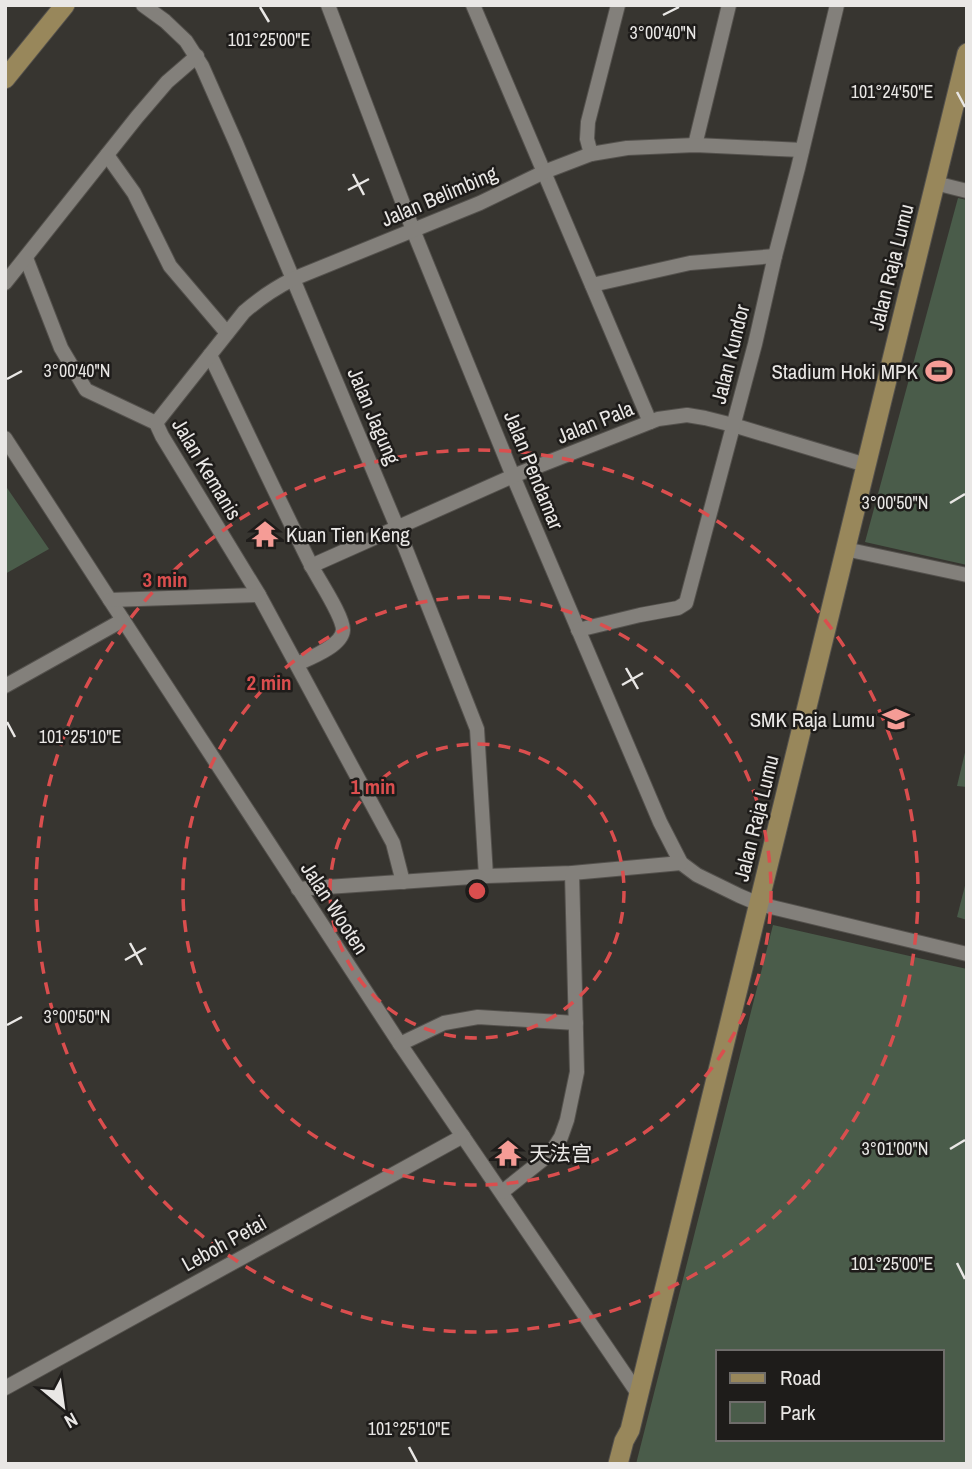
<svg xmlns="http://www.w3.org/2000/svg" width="972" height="1469" font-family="'Archivo Narrow','Noto Sans SC',sans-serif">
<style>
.green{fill:#4a5c4a;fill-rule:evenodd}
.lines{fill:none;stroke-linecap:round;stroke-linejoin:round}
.street-casing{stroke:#54514d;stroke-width:16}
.secondary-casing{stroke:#54514d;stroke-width:21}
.street{stroke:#83807b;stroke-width:14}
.secondary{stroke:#98875b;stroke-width:19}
.ticks{fill:none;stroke:#e9e7e5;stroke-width:2.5}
.ring{fill:none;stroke:#da4e4e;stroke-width:3.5;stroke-dasharray:12 9}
.labels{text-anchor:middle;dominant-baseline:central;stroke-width:5;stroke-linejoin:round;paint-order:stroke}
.street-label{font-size:21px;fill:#e9e7e5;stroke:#1e1c1a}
.poi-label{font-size:21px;fill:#e9e7e5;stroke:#1e1c1a;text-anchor:end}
.ticks-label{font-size:18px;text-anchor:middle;fill:#e9e7e5;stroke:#1e1c1a;stroke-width:5;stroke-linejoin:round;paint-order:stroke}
.centre{fill:#da4e4e;stroke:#1e1c1a;stroke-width:3.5}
.ring-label{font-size:21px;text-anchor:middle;font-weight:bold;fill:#da4e4e;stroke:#1e1c1a;stroke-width:5;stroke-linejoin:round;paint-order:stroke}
</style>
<rect width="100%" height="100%" fill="#373530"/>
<g class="green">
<path d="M958,198L967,200V565L865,542Z"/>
<path d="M5,485L49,549L5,574Z"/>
<path d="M967,744V787L957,786Z"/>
<path d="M967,878V920L957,917Z"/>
<path d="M773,925L967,969V1464H636ZM718,1352H942V1439H718Z"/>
</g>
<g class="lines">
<defs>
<g id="street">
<path d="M143,5L165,21L186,41L202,66L236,143L397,527L466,701L477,729L486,876"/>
<path d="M328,5L413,230L513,476L660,822L681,863L697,875L740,896L759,904L967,954"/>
<path d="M473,5L650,422"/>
<path d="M695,145L729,5"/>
<path d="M591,154L587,139L588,122L618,5"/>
<path d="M107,155L134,193L170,266L227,333"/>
<path d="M935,183L967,191"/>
<path d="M26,258L61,348L86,390L156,423L162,436L259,595L393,843L403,882"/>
<path d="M5,283L137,117L167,82L197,56"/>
<path d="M592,285L690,263L775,256"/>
<path d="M210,355C243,424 276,494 310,563C317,578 343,615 343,630C342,646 310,658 297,664"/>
<path d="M156,423L244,312C260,298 275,288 293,279L480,203L544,172L591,154L627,148L695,145L802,150"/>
<path d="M5,438L110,600L400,1044L639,1395"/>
<path d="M845,549L967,575"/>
<path d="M311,566L513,476L658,419L687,415L705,418L733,425L866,465"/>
<path d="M110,600L259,595"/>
<path d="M578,630L640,615L678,608L686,603L755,344L775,256L798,168L837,5"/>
<path d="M5,686L123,620"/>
<path d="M298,889L486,876L572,873L681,863"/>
<path d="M400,1044L444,1023L478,1017L576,1023"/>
<path d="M502,1192L551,1153L561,1137L567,1120L577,1072L572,873"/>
<path d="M5,1388L463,1136"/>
</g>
<g id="secondary">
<path d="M5,79L65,5"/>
<path d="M618,1464L624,1441L630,1430L967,53"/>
</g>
</defs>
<use href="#street" class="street-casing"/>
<use href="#secondary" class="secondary-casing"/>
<use href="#street" class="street"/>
<use href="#secondary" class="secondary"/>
</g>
<path class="ticks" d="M260,7L269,22M663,15L679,7M957,92L965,107M353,174L364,195M348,190L369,179M7,379L22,371M950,503L965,494M626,668L638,689M622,685L643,673M7,722L15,737M130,943L142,965M125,960L146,948M7,1025L22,1017M950,1149L965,1140M957,1263L965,1279M409,1447L417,1462"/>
<g class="ring">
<circle cx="477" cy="891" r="147"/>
<circle cx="477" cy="891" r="294"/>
<circle cx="477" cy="891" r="441"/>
</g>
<defs>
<symbol id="stadium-bare" viewBox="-9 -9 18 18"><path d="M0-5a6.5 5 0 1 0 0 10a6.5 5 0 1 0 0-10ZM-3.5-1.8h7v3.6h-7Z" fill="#f59c96" stroke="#1e1c1a" stroke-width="2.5" paint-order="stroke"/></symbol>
<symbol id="temple-bare" viewBox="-9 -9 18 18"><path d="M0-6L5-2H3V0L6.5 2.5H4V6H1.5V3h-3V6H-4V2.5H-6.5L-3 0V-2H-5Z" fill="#f59c96" stroke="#1e1c1a" stroke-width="2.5" paint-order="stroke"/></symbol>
<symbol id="school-bare" viewBox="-9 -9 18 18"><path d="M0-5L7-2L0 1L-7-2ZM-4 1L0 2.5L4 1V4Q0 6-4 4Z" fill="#f59c96" stroke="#1e1c1a" stroke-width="2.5" paint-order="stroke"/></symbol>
</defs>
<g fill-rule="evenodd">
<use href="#stadium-bare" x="920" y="352" width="38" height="38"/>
<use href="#temple-bare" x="246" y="515" width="38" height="38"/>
<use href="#school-bare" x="877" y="700" width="38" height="38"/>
<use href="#temple-bare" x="489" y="1134" width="38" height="38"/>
</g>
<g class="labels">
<g class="street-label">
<text transform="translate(439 196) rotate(-23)">Jalan Belimbing</text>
<text transform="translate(891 267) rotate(-76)">Jalan Raja Lumu</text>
<text transform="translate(730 354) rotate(-76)">Jalan Kundor</text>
<text transform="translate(374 416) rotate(67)">Jalan Jagung</text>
<text transform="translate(595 422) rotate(-22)">Jalan Pala</text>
<text transform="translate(207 469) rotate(59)">Jalan Kemanis</text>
<text transform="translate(534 470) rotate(68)">Jalan Pendamar</text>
<text transform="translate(756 818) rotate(-76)">Jalan Raja Lumu</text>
<text transform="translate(335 908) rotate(57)">Jalan Wooten</text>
<text transform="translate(224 1243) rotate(-29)">Leboh Petai</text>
</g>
<g class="poi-label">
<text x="918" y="371">Stadium Hoki MPK</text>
<text x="286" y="534" text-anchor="start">Kuan Tien Keng</text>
<text x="875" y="719">SMK Raja Lumu</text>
<text x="529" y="1153" text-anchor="start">天法宫</text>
</g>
</g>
<g class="ticks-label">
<text x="663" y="39">3°00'40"N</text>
<text x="269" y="46">101°25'00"E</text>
<text x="892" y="98">101°24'50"E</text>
<text x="77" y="377">3°00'40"N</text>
<text x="895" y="509">3°00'50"N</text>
<text x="80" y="743">101°25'10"E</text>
<text x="77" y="1023">3°00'50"N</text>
<text x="895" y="1155">3°01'00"N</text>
<text x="892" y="1270">101°25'00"E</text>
<text x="409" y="1435">101°25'10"E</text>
</g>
<circle cx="477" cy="891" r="10" class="centre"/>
<g class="ring-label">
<text x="165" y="587">3 min</text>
<text x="269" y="690">2 min</text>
<text x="373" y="794">1 min</text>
</g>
<rect width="972" height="1469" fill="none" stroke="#e9e7e5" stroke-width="14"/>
<rect x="716" y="1350" width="228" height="91" fill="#1e1c1a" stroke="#6f6d6b" stroke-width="2"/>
<rect x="730" y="1373" width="35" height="10" fill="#98875b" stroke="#6f6d6b" stroke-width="2"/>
<text x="780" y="1385" font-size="21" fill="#e9e7e5">Road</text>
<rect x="730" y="1402" width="35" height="21" fill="#4a5c4a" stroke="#6f6d6b" stroke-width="2"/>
<text x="780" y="1420" font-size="21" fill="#e9e7e5">Park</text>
<g transform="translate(63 1406) rotate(151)" stroke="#1e1c1a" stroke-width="5" paint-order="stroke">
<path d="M0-5L12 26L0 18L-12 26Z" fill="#e9e7e5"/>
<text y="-10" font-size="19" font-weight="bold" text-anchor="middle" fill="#e9e7e5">N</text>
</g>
</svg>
